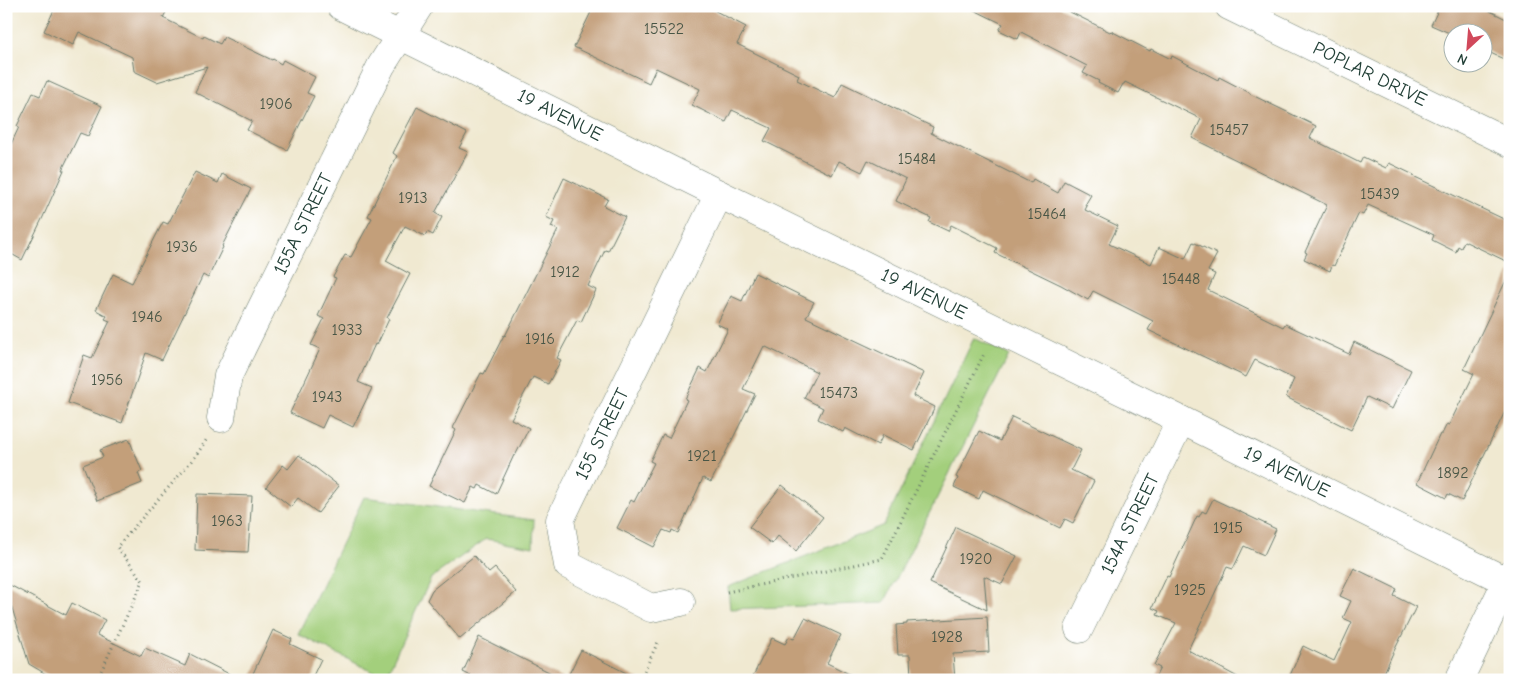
<svg xmlns="http://www.w3.org/2000/svg" width="1516" height="686" font-family="'Comic Neue',sans-serif">
<style>
.green{fill:#a3cf7c;stroke:#618658}
.building{fill:#c39f7a}
.lines{fill:none;stroke-linecap:round;stroke-linejoin:round}
.minor-casing{stroke:#68796b;stroke-width:29}
.path{stroke:#68796b;stroke-width:3;stroke-dasharray:1 4;stroke-linecap:butt}
.minor{stroke:#fff;stroke-width:28}
.labels{text-anchor:middle;dominant-baseline:central;stroke-width:4;stroke-linejoin:round;paint-order:stroke}
.number-label{font-size:16px;fill:#485646}
.street-label{font-size:19px;fill:#1f3d34;stroke:#fff}
</style>
<rect width="100%" height="100%" fill="#fff"/>
<filter id="ink" filterUnits="userSpaceOnUse"><feTurbulence type="fractalNoise" baseFrequency=".02" numOctaves="2"/><feDisplacementMap in="SourceGraphic" scale="10" xChannelSelector="R" yChannelSelector="G"/><feConvolveMatrix kernelMatrix="1 2 1 2 8 2 1 2 1" color-interpolation-filters="sRGB"/></filter>
<filter id="wash" filterUnits="userSpaceOnUse"><feTurbulence type="fractalNoise" baseFrequency=".0096" numOctaves="4" result="noise"/><feDisplacementMap in="SourceGraphic" scale="20" xChannelSelector="R" yChannelSelector="G"/><feGaussianBlur stdDeviation="1.12" result="paint"/><feColorMatrix in="noise" values="0 0 0 0 0 0 0 0 0 0 0 0 0 0 0 0 0 1.4 0 .05"/><feComposite in="paint" operator="in"/></filter>
<g filter="url(#wash)">
<rect width="100%" height="100%" fill="#f0e9d1"/>
<g class="green">
<path d="M974,338L1009,355L884,603L730,609L728,587L884,525Z"/>
<path d="M364,497L534,520L533,547L486,539L431,578L385,678L298,634Z"/>
</g>
<g id="blocks">
<g class="building">
<path d="M56,6H169L163,18L203,38L204,36L220,44L224,37L272,60L273,59L281,64L283,60L315,77L307,93L314,96L287,150L247,130L252,121L195,92L207,67L157,82L134,71L132,57L79,32L73,45L44,31Z"/>
<path d="M594,6H706L746,27L737,44L799,75L797,80L835,98L842,83L933,127L931,133L1031,183L1033,179L1058,193L1064,181L1091,195L1085,205L1087,206L1085,210L1118,226L1109,244L1151,264L1159,247L1185,259L1193,242L1217,254L1208,271L1215,274L1208,290L1283,327L1285,324L1349,354L1354,342L1411,370L1392,409L1367,397L1351,430L1286,397L1294,379L1255,360L1246,377L1148,330L1153,321L1093,291L1088,300L1061,285L995,253L997,248L951,225L948,231L929,222L931,218L896,201L906,179L868,160L862,172L839,161L832,175L764,141L771,128L732,110L726,122L692,105L700,89L656,68L649,83L574,47Z"/>
<path d="M966,6H1058L1110,32L1111,31L1150,51L1151,49L1171,59L1172,56L1218,80L1219,77L1250,93V94L1316,126L1310,138L1360,163L1363,157L1386,168L1389,163L1414,175L1413,176L1510,222V263L1464,241L1461,248L1458,246L1456,252L1432,240L1434,235L1368,205L1363,215L1359,213L1334,266L1332,265L1330,271L1304,259L1307,253L1305,252L1327,205L1192,138L1201,119L1125,82L1124,84H1123L1118,93L1098,83L1099,81L1083,73L1087,66L1021,32L1018,39L999,30L1003,24Z"/>
<path d="M1440,6H1480L1510,21V62L1484,50V32H1454V35L1431,25Z"/>
<path d="M47,81L102,106L88,136L80,133L62,170H64L43,217L22,260L6,251V155L19,127L17,126L33,93L40,96Z"/>
<path d="M417,107L467,133L459,148L468,152L435,213L442,217L433,235L427,232L425,236L405,226L386,261L410,274L387,318L389,319L377,345L375,344L358,382L372,388L353,427L328,415L322,428L290,413L320,349L311,345L324,319L318,316L336,278L333,277L345,255L351,257L372,218L368,216L397,156L393,153Z"/>
<path d="M195,172L218,183L222,174L251,189L222,246L223,247L208,278L203,275L162,360L146,353L122,423L68,403L84,355L92,358L110,321L105,319L107,316L96,310L113,274L132,283L163,222L168,224Z"/>
<path d="M564,178L608,199L604,206L625,217L608,251L605,250L588,286L596,290L581,322L577,320L557,358L561,360L548,384L533,377L511,419L529,428L515,456L514,455L496,494L479,485L477,489L473,487L465,503L429,486L456,430L453,428L481,373L484,374L504,335L505,336L558,230L551,227L554,221L546,217Z"/>
<path d="M1510,272V401L1462,501L1448,494L1446,498L1417,483L1440,434H1442L1447,424L1449,425L1474,374L1464,369Z"/>
<path d="M755,273L814,302L806,317L924,373L913,396L935,407L914,450L883,435L878,445L845,428L843,432L818,419L823,408L804,398L817,372L764,346L743,389L755,394L711,482L703,478L678,533L672,530L671,533L663,530L654,547L617,528L631,500L634,502L654,463L650,461L663,435L669,438L687,400L685,399L700,368L707,372L728,329L717,324L731,296L742,301Z"/>
<path d="M1012,417L1081,450L1071,470L1094,481L1073,523L1065,519L1060,528L983,490L979,499L954,487L958,478L956,477L979,431L1000,441Z"/>
<path d="M129,439L142,471L138,473L142,483L97,501L83,465L103,457L100,450Z"/>
<path d="M299,455L339,486L318,513L298,498L291,507L266,487L283,465L288,469Z"/>
<path d="M782,485L823,517L796,551L778,536L772,544L749,527Z"/>
<path d="M197,494L252,496L248,552L195,550Z"/>
<path d="M1213,499L1276,529L1264,555L1244,546L1233,569L1227,567L1188,650L1243,680H1154L1160,668L1154,665L1176,623L1157,615L1159,611L1152,608L1167,576L1169,577L1197,516L1199,517L1202,511L1206,513Z"/>
<path d="M956,527L1017,556L1002,584L984,576L987,610L930,583Z"/>
<path d="M474,556L489,573L495,568L516,592L460,639L427,600L432,590Z"/>
<path d="M1354,568L1397,589L1394,596L1416,607L1392,655L1381,680H1288L1303,646L1334,661L1352,622L1343,618L1351,601L1340,596Z"/>
<path d="M6,583L66,615L72,603L105,620L97,635L141,656L145,648L185,666L190,654L241,680H56L29,664L6,588Z"/>
<path d="M987,617L989,652L953,654L955,680H911L910,655H898L896,625L907,624V622Z"/>
<path d="M805,618L841,635L827,663L861,680H751L772,638L785,644L789,637L794,639Z"/>
<path d="M273,630L292,639L290,644L321,659L311,680H250Z"/>
<path d="M479,637L565,680H479L463,672Z"/>
<path d="M581,650L640,680H566Z"/>
</g>
</g>
</g>
<g filter="url(#ink)">
<use href="#blocks" fill-opacity="0" stroke="#68796b" stroke-width="1"/>
<g class="lines">
<defs>
<g id="minor">
<path d="M341,6L719,194L1181,420L1506,581"/>
<path d="M1229,6L1510,143"/>
<path d="M221,418L228,376L381,66L419,6"/>
<path d="M681,602L651,608L568,565L560,520L719,194"/>
<path d="M1079,629L1181,420"/>
<path d="M1459,680L1510,574"/>
</g>
</defs>
<use href="#minor" class="minor-casing"/>
<g class="path">
<path d="M727,592L882,559L984,354"/>
<path d="M97,680L143,581L117,547L195,457L207,439"/>
<path d="M640,680L658,642"/>
</g>
<use href="#minor" class="minor"/>
</g>
</g>
<g class="labels">
<g class="number-label">
<text x="664" y="29">15522</text>
<text x="276" y="104">1906</text>
<text x="1229" y="130">15457</text>
<text x="917" y="159">15484</text>
<text x="1380" y="194">15439</text>
<text x="413" y="198">1913</text>
<text x="1047" y="214">15464</text>
<text x="182" y="247">1936</text>
<text x="565" y="272">1912</text>
<text x="1181" y="279">15448</text>
<text x="147" y="317">1946</text>
<text x="347" y="330">1933</text>
<text x="540" y="339">1916</text>
<text x="107" y="380">1956</text>
<text x="839" y="393">15473</text>
<text x="327" y="397">1943</text>
<text x="702" y="456">1921</text>
<text x="1453" y="473">1892</text>
<text x="227" y="521">1963</text>
<text x="1228" y="528">1915</text>
<text x="976" y="559">1920</text>
<text x="1190" y="590">1925</text>
<text x="947" y="637">1928</text>
</g>
<g class="street-label">
<text transform="translate(1370 74) rotate(26)">POPLAR DRIVE</text>
<text transform="translate(560 115) rotate(27)">19 AVENUE</text>
<text transform="translate(303 224) rotate(-64)">155A STREET</text>
<text transform="translate(924 294) rotate(26)">19 AVENUE</text>
<text transform="translate(602 434) rotate(-64)">155 STREET</text>
<text transform="translate(1287 472) rotate(26)">19 AVENUE</text>
<text transform="translate(1130 524) rotate(-64)">154A STREET</text>
</g>
</g>
<rect width="1516" height="686" fill="none" stroke="#fff" stroke-width="25"/>
<g transform="translate(1468 48) rotate(206)"><circle r="24" fill="#ffffff" stroke="#a5b1ae"/>
<path d="M0-4L9 19L0 12L-9 19Z" fill="#d1495b"/>
<text y="-8" font-size="14" font-weight="bold" text-anchor="middle" fill="#1f3d34">N</text>
</g>
</svg>
